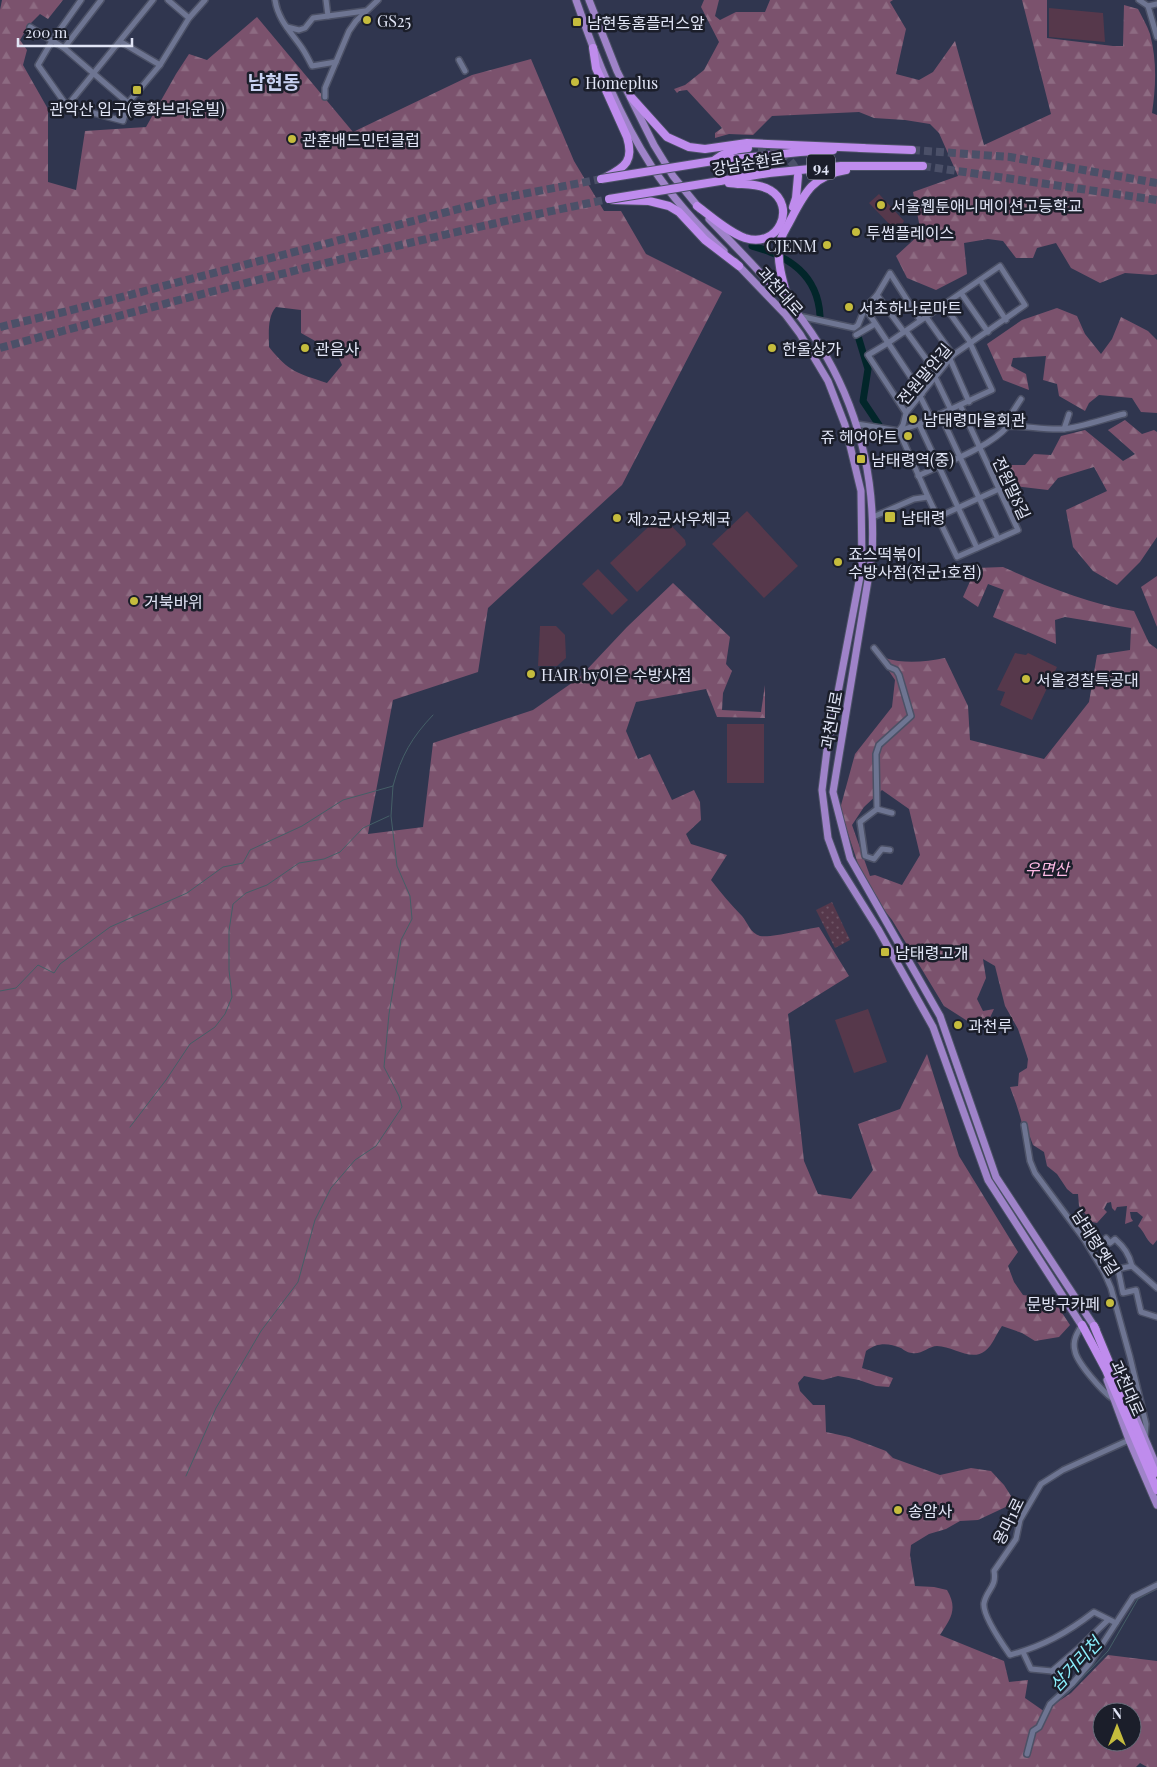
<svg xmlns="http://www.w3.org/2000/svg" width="1157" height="1767" font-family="'Playfair Display','Noto Sans KR',serif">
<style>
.grass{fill:url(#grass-dots)}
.forest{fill:url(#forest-firs);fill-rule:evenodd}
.pitch{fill:#56384b}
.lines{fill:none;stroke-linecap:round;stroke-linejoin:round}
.stream{stroke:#455f67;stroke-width:1}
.river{stroke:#02262a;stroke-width:7}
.highway-tunnel{stroke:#4b5068;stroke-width:8;stroke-dasharray:8 4;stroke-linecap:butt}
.minor-casing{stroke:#4c5166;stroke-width:8}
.major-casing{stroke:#4c5166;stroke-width:9}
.highway-casing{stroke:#4c5166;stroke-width:10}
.minor{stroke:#6e7592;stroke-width:5}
.major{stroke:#9f83c9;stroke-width:7}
.highway{stroke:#bf8ced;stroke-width:8}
.highway-bridge-casing{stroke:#4c5166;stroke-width:10;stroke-linecap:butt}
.highway-bridge{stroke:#bf8ced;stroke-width:8}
.poi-dot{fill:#c5bc3d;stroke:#1b1e2a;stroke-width:2}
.labels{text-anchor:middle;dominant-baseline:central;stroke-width:5;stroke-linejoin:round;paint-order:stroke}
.shield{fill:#1b1e2a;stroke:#a6a9b9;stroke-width:1}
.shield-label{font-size:15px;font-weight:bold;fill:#e1e5f6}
.poi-label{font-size:16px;fill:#e1e5f6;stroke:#1b1e2a;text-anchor:start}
.street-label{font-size:16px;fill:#e1e5f6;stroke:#1b1e2a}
.park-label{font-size:16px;font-style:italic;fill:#ffbae6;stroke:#1b1e2a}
.water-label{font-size:18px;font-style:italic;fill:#8bf1fe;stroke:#1b1e2a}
.quarter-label{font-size:19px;font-weight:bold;fill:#c8d1f1;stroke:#1b1e2a}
</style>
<defs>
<pattern id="grass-dots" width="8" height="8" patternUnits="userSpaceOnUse" patternTransform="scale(1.25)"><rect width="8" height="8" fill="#56384b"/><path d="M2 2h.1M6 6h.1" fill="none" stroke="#6e5566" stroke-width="1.8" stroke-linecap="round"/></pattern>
<pattern id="forest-firs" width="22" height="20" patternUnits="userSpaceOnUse" patternTransform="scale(1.25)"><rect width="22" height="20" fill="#7b526d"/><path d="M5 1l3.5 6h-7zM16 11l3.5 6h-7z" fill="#8d6b82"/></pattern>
</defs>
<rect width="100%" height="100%" fill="#30364f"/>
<path class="grass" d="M832,902L850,940L835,948L816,910Z"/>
<g class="forest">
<path d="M2,0H63L48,19L40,14L29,25L20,40L27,50L23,65L48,109V182L76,190L85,131L146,127L176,74L189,54L207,60L257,17L353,132L472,75L531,59L574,161L604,211H621L646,254L722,292L622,485L488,608L478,672L393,700L368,834L423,827L433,743L533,710L579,678L627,627L673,583L730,637L726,664L732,671L723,693L722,710L761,712L765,685V718L717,717L706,689L636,702L626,731L638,759L650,754L672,800L694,790L700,802L701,820L686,834L691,844L727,855L711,880C721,893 731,905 742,916C748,923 750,933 760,936C773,938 805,929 819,927L849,976L788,1014L804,1161L818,1194L851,1199L873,1170L858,1124L900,1109L927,1054L959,1156L1018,1252L1008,1266L1014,1282L1023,1295L1039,1297L1051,1296L1070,1325L1059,1337L1035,1341L1022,1333L1002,1326C996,1334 993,1345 985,1351C971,1362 953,1346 937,1346C929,1346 921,1355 912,1353C908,1353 904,1350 901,1348C888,1343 878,1342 866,1351L862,1368L893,1378L889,1387L876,1386L859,1380L838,1376L823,1380L804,1376L798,1383L800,1391L813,1405H825L826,1432L849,1437L886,1451L893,1458L940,1475L971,1468L991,1471L1004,1485L1011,1496L1010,1505L978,1520L960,1521L946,1529L929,1534L911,1545L910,1555L915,1586L934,1587L947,1590C958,1609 951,1618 940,1635L1004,1661L1009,1682L1028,1680L1025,1698L1048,1714L1053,1705L1071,1693L1108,1655L1157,1661V1767H1147L1140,1763L1136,1767H0V10ZM276,307L301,310V333L317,342L335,349L342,365L327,383C297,373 289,372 269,347C269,334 267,317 276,307ZM1102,1712H1132V1742H1102Z"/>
<path d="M704,0H719L715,16L720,20L736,12H765L770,0H893L890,2L906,29L896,74L919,80L933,72L955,41L984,145L1051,114L1022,0H1047V38L1113,46H1123L1124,5L1138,9C1142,17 1147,25 1150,34C1157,61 1156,86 1152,113L1157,115V274L1153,275L1125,273L1100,283L1071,268L1056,243L1037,248L1033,258H1016L1003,241L988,239L964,243L967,274L936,290L907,278L896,256L921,233L913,192L958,176L939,133L930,124L905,120L874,118L859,112L772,116L753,135L729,134L715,138V133L722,128L687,90L679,91L677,93L674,89L685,85L704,70L719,42L701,7Z"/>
<path d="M1057,308L1077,316L1085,334L1101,354L1112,339L1121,317L1148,331L1157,340V413L1141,412L1132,398L1099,395L1089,403L1085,411L1059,396L1057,384L1043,380L1046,356L1013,358L1011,366L1026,374L1029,390L1003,380L987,344L1022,320Z"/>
<path d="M1125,420L1142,434L1154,430L1157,432V537L1140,562L1117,585L1093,571L1073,547L1066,510L1107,491L1094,467L1058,478L1048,490L1013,486L1000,465H1025L1034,454L1051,455L1061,436L1085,430L1123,461L1135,454L1108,430Z"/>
<path d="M1003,567C1045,586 1088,604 1134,611L1149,643L1157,649V1240L1153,1245C1145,1239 1145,1232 1138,1226L1143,1217L1137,1212H1130L1131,1218L1133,1221L1125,1224L1127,1206L1117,1207L1115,1211L1112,1208L1111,1202L1107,1203L1104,1209L1107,1212L1097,1223L1092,1222L1079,1206L1078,1194H1073L1067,1189L1057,1174L1047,1166L1044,1152L1033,1145L1030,1137L1024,1135C1023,1122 1015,1100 1010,1087L1018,1086L1019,1073L1027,1068L1028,1059L1018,1029L1005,1006L995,966L983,959L986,978L977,999L983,1011L994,1009L987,1024L969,1022L944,1006L892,920L885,911L858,864L840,809L855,754L892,707L895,680L884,664L885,658C904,664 925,662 945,658L968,706L970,740L1044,759L1089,702L1097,655L1130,650L1131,628L1065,617L1055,620L1056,644L993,617L1004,590L988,584L978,607L963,597L976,568ZM882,790L909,809L920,855L902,885L875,875L870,876L852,825L864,807Z"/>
<path d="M1157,576V627L1141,587Z"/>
</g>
<g class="pitch">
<path d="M1049,8L1103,13L1105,42L1049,37Z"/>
<path d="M879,194L904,221L896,234L893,233V228L869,203Z"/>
<path d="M747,511L798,566L764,598L712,544Z"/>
<path d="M661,515L685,540L686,545L637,592L610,563Z"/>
<path d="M598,569L628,600L612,615L582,584Z"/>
<path d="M540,626H556L565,635L566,658L557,666H538Z"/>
<path d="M1015,653L1026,655L1028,653L1057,667L1032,720L1000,705L1005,692L997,690Z"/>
<rect x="727" y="724" width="37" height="59"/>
<path d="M868,1009L887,1062L854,1073L835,1020Z"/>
</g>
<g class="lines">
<g class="stream">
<path d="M0,991L16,988L38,965L54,973L60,964L110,927L187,893L223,867L243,863L250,850L302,826L343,800L393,786C401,756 412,737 433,715"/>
<path d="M130,1127L166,1080L190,1044L215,1027L225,1014L232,997L229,970V931L233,904L246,893L267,885L299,863L324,859L340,852L363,828L389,816"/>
<path d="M186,1476L216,1408L261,1331L298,1282L315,1220L331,1188L355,1160L376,1146L402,1107L399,1096L384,1067L389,1014L401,940L412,919L410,896L397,866L391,816L393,786"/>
<path d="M1059,1699L1069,1692L1108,1651L1138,1599L1157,1589"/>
</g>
<g class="river">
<path d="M752,246C789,256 818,275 820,316"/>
<path d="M858,336L868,369L863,401L879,425"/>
</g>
<g class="highway-tunnel">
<path d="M758,148C776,149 794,157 798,176"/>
<path d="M912,150L1010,157L1157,183"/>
<path d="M923,166L1157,200"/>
<path d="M0,327L68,311L497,199L601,179"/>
<path d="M0,348C201,293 404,241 609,199"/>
</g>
<defs>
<g id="minor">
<path d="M81,0L52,41L38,65L67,106L123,121L128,103L160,65L189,18L205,0"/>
<path d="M168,0L189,18"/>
<path d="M275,0C278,20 291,32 302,48C306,54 309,60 312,66L336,62"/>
<path d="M326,0L328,16L365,11"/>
<path d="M1139,0L1148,6"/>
<path d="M1157,4L1148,6L1157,37"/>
<path d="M30,27L64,48L128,103"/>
<path d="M287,27L299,30L305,28L313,18L328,16"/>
<path d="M121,42L160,65"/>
<path d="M64,48L101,0"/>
<path d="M459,60L465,71"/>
<path d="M325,97V88L349,31L356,21L378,0"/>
<path d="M67,106L153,0"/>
<path d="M980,280L1006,320"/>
<path d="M961,293L988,332"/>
<path d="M877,295L904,332"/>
<path d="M944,305L971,343"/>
<path d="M865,308L922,394"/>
<path d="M799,316L854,328L858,325L865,308L877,295L890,273L920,320"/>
<path d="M926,317L953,355"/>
<path d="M906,331L937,374"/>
<path d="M856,335L875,324"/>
<path d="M950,359L969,402"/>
<path d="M935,377L951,410"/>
<path d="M920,396L931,418"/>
<path d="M940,414L998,539"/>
<path d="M857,424L899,431L919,424L992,390L970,343"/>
<path d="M919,424L977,548"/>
<path d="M969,424L985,416"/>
<path d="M1008,426L1010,416L1021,399"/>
<path d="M1064,429L1069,414"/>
<path d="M899,431L903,425L906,413L953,355L1025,305L1000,266L888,343L868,355L906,413"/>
<path d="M899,431L928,497L957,557L1018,530L960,405"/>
<path d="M918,476C945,463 989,448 1008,426C1027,426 1045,430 1063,429C1079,428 1107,418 1124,414"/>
<path d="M873,517L914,499L928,497"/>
<path d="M938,517L999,489"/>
<path d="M874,648L889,667L896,670L899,675L911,716L879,745L876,754L877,809L860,822L865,856L874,859L882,849L890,850"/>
<path d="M877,809L892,813"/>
<path d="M1024,1125L1030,1161L1035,1173L1084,1239L1104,1272L1111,1288L1130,1357L1146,1424L1145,1437"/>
<path d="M1106,1238L1110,1243L1115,1239C1124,1247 1129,1254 1132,1266"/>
<path d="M1118,1269L1123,1293L1136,1290L1141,1312L1157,1317"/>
<path d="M1104,1272L1132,1266L1157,1288"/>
<path d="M1082,1325C1077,1333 1072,1341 1075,1351C1077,1363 1103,1392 1113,1399"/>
<path d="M1116,1623L1094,1612C1067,1633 1043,1646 1010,1655C1003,1645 982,1615 984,1603C987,1589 997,1587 994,1571L1016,1539L1020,1520L1041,1484L1063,1470L1129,1440"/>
<path d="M1023,1652L1031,1669L1052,1671L1069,1686"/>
<path d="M1052,1671L1079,1648L1108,1620"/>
<path d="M1027,1754L1033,1731L1039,1727L1050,1704L1072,1684L1090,1663L1133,1597L1157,1585"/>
</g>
<g id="major">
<path d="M576,0C596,58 619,116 652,167C672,197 698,226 724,251"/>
<path d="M589,0L617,71L654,145L673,176L700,209"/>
<path d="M709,219C727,238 746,257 764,277C774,288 786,298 795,310C852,383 877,464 872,556L833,792L850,858L940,1016L996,1177L1096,1329"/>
<path d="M735,262L785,314L800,334L828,381L845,425L861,491L862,566L827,750L822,790L828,838L838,865L878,929L933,1027L988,1180L1084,1329"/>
<path d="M1107,1380L1129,1440L1157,1505"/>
<path d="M1133,1410L1157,1467"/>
</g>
<g id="highway">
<path d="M593,48L596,68L627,137C634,160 626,167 606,177"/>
<path d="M631,97L667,137L689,147L705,149L747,143L863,148"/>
<path d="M860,148L912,150"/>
<path d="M713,161L800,152L833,150"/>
<path d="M713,161C724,152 735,149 748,148"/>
<path d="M720,181L769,173L841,166H923"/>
<path d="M613,200L649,201L669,206L679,212L705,240L739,266"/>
<path d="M697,206C712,217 728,232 745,238C779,249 797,206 770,190C759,183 742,185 729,183"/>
<path d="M793,207L796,198L798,176"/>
<path d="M789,303C784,285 777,265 779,246C780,237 786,229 790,221C804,194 813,175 846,170"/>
<path d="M1082,1325L1106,1370L1157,1490"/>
<path d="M1094,1326L1155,1473"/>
</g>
</defs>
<use href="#minor" class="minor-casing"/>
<use href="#major" class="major-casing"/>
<use href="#highway" class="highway-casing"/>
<use href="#minor" class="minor"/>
<use href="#major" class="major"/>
<use href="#highway" class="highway"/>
<defs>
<g id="highway-bridge">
<path d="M601,179L713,161"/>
<path d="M609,199L720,181"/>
</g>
</defs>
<use href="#highway-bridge" class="highway-bridge-casing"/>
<use href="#highway-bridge" class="highway-bridge"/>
</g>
<g class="poi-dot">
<circle cx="367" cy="20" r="5"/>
<rect x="572" y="17" width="10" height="10" rx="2.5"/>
<circle cx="575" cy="82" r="5"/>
<rect x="132" y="85" width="10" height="10" rx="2.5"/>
<circle cx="292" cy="139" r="5"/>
<circle cx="881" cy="205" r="5"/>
<circle cx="856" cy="232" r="5"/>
<circle cx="827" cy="245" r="5"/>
<circle cx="849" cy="307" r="5"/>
<circle cx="305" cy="348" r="5"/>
<circle cx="772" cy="348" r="5"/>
<circle cx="913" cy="419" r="5"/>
<circle cx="908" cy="436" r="5"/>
<rect x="856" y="454" width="10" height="10" rx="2.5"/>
<rect x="884" y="511" width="12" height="12" rx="2.5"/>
<circle cx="617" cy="518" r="5"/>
<circle cx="838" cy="562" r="5"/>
<circle cx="134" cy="601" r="5"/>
<circle cx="531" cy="674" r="5"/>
<circle cx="1026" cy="679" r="5"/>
<rect x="880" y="947" width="10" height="10" rx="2.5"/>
<circle cx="958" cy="1025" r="5"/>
<circle cx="1110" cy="1303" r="5"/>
<circle cx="898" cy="1510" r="5"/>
</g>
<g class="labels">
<rect class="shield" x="807" y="154.5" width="28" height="25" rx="4"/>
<g class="shield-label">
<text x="821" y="167">94</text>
</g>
<g class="poi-label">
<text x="377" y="20">GS25</text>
<text x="587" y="22">남현동홈플러스앞</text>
<text x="585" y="82">Homeplus</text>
<text x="137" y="108" text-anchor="middle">관악산 입구(흥화브라운빌)</text>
<text x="302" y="139">관훈배드민턴클럽</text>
<text x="891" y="205">서울웹툰애니메이션고등학교</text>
<text x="866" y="232">투썸플레이스</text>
<text x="817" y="245" text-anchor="end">CJENM</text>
<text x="859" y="307">서초하나로마트</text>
<text x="315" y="348">관음사</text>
<text x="782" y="348">한울상가</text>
<text x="923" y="419">남태령마을회관</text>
<text x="898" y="436" text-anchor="end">쥬 헤어아트</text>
<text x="871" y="459">남태령역(중)</text>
<text x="901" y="517">남태령</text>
<text x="627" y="518">제22군사우체국</text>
<text x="848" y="553">죠스떡볶이<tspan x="848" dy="18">수방사점(전군1호점)</tspan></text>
<text x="144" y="601">거북바위</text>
<text x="541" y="674">HAIR by이은 수방사점</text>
<text x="1036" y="679">서울경찰특공대</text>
<text x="895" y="952">남태령고개</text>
<text x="968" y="1025">과천루</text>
<text x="1100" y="1303" text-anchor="end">문방구카페</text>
<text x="908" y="1510">송암사</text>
</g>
<g class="street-label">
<text transform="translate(748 163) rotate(-9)">강남순환로</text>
<text transform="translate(781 291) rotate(48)">과천대로</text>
<text transform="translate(924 374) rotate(-50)">전원말안길</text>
<text transform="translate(1012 488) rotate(65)">전원말8길</text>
<text transform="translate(831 720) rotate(-80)">과천대로</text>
<text transform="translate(1096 1242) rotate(58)">남태령옛길</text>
<text transform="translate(1128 1388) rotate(66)">과천대로</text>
<text transform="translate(1008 1521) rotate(-64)">용마1로</text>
</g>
<g class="park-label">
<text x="1047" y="868">우면산</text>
</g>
<g class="water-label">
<text transform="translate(1075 1664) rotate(-47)">삼거리천</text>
</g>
<g class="quarter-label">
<text x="274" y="81">남현동</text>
</g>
</g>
<g transform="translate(1117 1727)"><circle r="24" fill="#1b1e2a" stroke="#6a6e7c"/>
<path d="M0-4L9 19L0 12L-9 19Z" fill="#c5bc3d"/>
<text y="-8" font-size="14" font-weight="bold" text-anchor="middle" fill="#e1e5f6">N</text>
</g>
<path d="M18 38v8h114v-8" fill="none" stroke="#e1e5f6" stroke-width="2.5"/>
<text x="25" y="38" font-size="15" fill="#e1e5f6" stroke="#1b1e2a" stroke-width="4" paint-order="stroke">200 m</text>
</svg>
